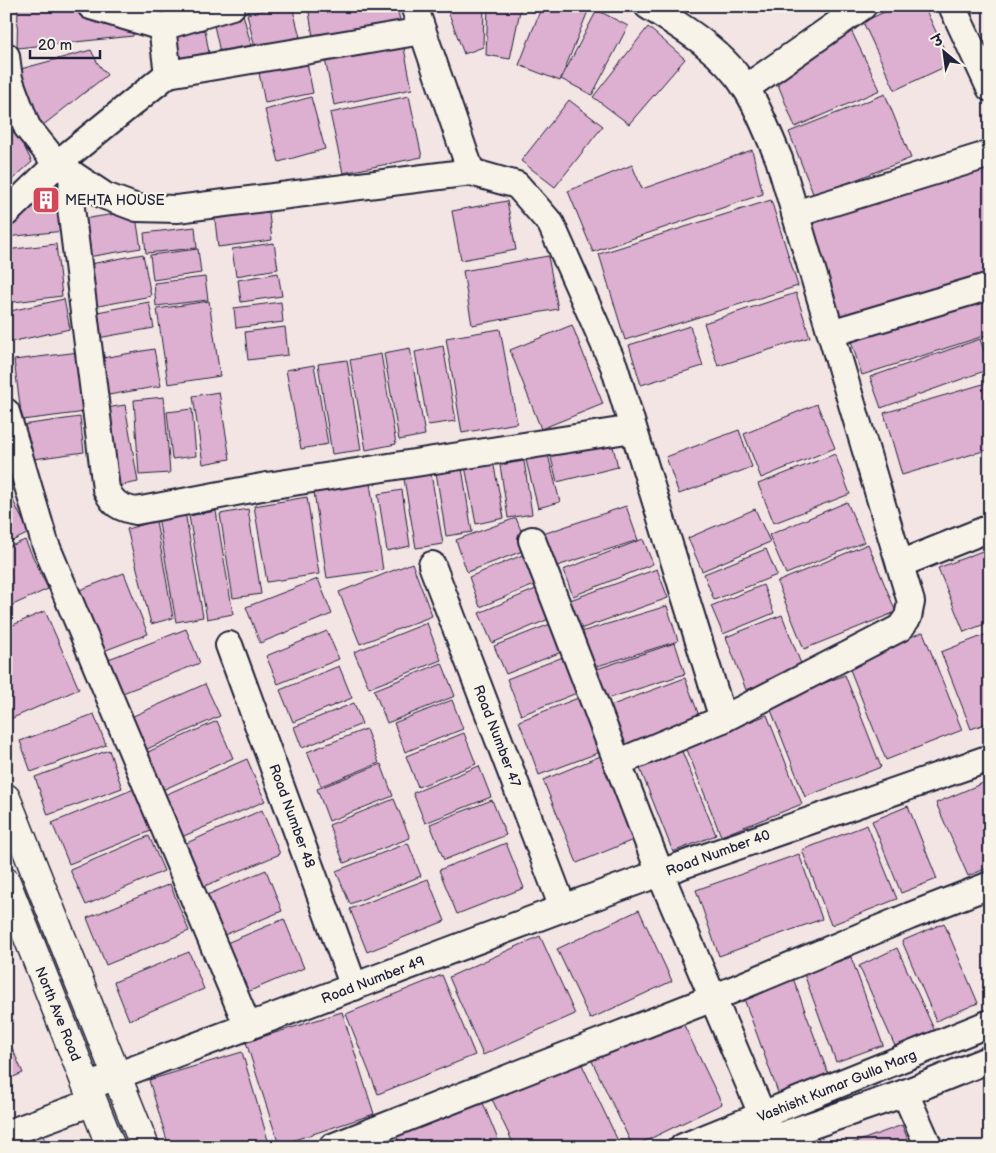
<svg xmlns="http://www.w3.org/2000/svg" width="996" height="1153" font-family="'Balsamiq Sans','Playpen Sans Deva',sans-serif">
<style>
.building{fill:#ddafd0;stroke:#22223b}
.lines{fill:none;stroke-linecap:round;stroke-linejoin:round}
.street-casing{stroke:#22223b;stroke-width:30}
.secondary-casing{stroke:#22223b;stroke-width:31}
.street{stroke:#f7f3e8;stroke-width:26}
.secondary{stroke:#f7f3e8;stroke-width:28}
.labels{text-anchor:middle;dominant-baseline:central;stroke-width:4.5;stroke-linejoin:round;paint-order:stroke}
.poi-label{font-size:14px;fill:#22223b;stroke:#f7f3e8;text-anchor:start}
.street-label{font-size:14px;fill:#22223b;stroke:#f7f3e8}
</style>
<rect width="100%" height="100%" fill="#f2e5e3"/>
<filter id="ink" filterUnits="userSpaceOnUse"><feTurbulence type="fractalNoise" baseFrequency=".02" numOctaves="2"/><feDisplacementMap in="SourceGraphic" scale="10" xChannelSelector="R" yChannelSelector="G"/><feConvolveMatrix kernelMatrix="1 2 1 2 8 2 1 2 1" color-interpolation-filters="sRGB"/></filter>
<g filter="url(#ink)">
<g class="building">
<path d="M18,6H56L134,25L133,36L17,48Z"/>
<path d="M160,6H188L170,19Z"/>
<path d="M281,6H292L300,37L255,48L247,14Z"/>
<path d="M308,6H397L400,21L313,37Z"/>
<path d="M446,6H484L483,47L464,54Z"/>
<path d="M488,6H521L510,59L486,55Z"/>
<path d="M542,6H590L560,81L519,65Z"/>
<path d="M897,6H924L951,64L895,90L863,22Z"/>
<path d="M966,6H982L972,14Z"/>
<path d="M597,10L628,26L592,95L561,79Z"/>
<path d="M243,14L253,53L222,61L213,21Z"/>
<path d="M648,27L685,59L629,124L593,97Z"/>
<path d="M850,28L880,90L795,127L775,77Z"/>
<path d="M205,30L209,53L172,60L168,36Z"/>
<path d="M402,38L412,89L334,105L324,54Z"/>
<path d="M91,50L97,62L107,75L42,126L28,101L17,70Z"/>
<path d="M307,63L313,93L265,103L259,73Z"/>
<path d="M885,94L911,158L814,196L789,132Z"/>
<path d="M409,96L422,157L343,173L330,113Z"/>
<path d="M311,97L325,149L279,162L265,110Z"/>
<path d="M569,100L603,126L555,187L521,161Z"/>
<path d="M6,111L32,162L6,185Z"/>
<path d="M752,150L763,194L593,252L568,191L632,165L642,189Z"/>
<path d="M990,168V281L840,324L810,220Z"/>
<path d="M58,175L64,231L6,237V225Z"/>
<path d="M771,200L798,286L625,340L599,254Z"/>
<path d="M507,201L516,250L461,260L452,211Z"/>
<path d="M268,205L272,240L218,247L214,211Z"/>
<path d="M135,211L141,248L82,258L76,220Z"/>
<path d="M195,227L197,248L146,253L144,233Z"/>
<path d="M274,243L278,269L236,276L232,249Z"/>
<path d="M56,244L62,296L6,303V250Z"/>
<path d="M198,249L201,273L153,280L150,255Z"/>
<path d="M143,254L151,296L88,308L80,266Z"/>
<path d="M548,256L558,309L472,325L463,271Z"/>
<path d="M278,273L282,296L241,302L238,280Z"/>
<path d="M205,277L208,300L156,306L154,283Z"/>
<path d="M982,292L990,316V334L862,375L849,335Z"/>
<path d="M796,293L810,337L718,366L704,323Z"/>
<path d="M64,299L70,329L10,342L6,322V312Z"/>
<path d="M209,301L220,376L168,384L157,309Z"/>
<path d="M149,302L154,328L92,339L87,314Z"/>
<path d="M281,302L283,322L236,328L234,308Z"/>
<path d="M572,325L603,404L541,429L510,350Z"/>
<path d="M690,326L703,366L641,385L629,345Z"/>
<path d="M285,327L288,355L248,360L245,332Z"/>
<path d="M500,329L517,423L462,433L446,338Z"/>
<path d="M980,339L990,369L881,408L870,377Z"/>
<path d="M443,346L456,421L428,425L415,352Z"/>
<path d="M410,348L425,435L399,440L384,353Z"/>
<path d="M154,349L161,386L97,397L91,360Z"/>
<path d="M79,352L86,412L22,420L14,360Z"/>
<path d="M381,354L396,444L366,450L350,360Z"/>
<path d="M347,360L361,450L332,454L318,364Z"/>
<path d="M314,365L328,444L301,449L286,370Z"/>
<path d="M990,382V449L902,475L884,413Z"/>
<path d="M219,392L230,459L203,464L193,396Z"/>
<path d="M164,397L170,473L139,475L134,400Z"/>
<path d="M817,404L835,448L761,478L744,434Z"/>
<path d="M125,405L138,482L113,487L100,409Z"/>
<path d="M192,409L196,456L172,459L167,412Z"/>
<path d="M80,417L84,452L27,460L22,425Z"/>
<path d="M739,430L752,467L679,494L666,457Z"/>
<path d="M610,434L618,467L557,482L549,449Z"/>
<path d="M835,454L850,494L774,523L758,484Z"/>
<path d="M548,455L560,502L538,508L526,460Z"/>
<path d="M493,461L504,518L476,524L465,466Z"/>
<path d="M524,461L532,514L508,518L500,465Z"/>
<path d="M462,468L472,532L446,536L436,472Z"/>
<path d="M431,474L443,544L416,548L404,479Z"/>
<path d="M370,483L383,570L327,578L314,492Z"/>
<path d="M8,490L29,533L6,544V491Z"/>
<path d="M402,490L410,546L387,551L378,494Z"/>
<path d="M307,497L319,574L267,582L254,506Z"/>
<path d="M847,502L864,542L786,574L769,535Z"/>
<path d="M626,506L638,540L554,567L543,534Z"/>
<path d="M248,509L261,594L233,598L220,514Z"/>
<path d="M755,509L770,542L702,571L688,538Z"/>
<path d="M216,511L233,614L207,619L189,516Z"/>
<path d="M185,512L203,617L176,622L158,517Z"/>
<path d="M516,518L528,549L467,572L456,540Z"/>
<path d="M156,521L173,618L151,624L127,529Z"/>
<path d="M643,539L653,564L573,596L563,570Z"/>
<path d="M25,540L48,589L6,608V548Z"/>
<path d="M868,544L896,612L804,649L777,582Z"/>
<path d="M990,548V622L964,632L938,568Z"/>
<path d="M766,549L777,575L714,600L704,574Z"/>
<path d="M525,554L537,584L480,607L469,577Z"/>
<path d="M412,563L432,616L360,644L339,592Z"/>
<path d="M657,569L668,598L580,629L570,600Z"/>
<path d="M124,573L148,634L101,652L77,591Z"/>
<path d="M318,579L332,614L260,643L246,607Z"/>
<path d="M763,585L774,613L723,634L711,606Z"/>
<path d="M543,586L556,616L492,643L479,613Z"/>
<path d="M667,606L678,641L591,668L581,632Z"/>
<path d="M45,611L79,689L8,720L6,717V628Z"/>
<path d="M782,615L803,669L746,690L726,637Z"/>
<path d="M427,623L441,660L369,688L354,652Z"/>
<path d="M553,623L564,651L506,674L494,646Z"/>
<path d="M186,629L200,663L115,696L101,662Z"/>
<path d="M327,631L339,659L278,684L266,656Z"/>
<path d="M923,632L962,730L886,760L847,662Z"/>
<path d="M990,633V722L971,729L941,652Z"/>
<path d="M675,643L685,674L606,699L597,669Z"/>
<path d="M568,655L582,691L521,715L507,679Z"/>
<path d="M442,663L455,696L387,723L374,690Z"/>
<path d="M339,666L352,698L293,722L280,690Z"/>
<path d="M845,675L881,767L805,797L769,705Z"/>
<path d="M685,678L701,721L623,750L607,707Z"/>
<path d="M205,684L220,716L145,750L131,717Z"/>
<path d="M591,693L611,748L539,775L519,721Z"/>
<path d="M452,700L463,729L405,752L394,723Z"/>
<path d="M354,703L362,724L302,748L294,727Z"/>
<path d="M94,714L106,745L31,772L20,741Z"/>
<path d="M767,715L802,804L721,836L686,747Z"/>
<path d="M217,721L233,758L156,793L139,756Z"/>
<path d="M366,729L379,763L321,786L307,752Z"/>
<path d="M464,733L476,764L418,787L406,756Z"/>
<path d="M677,739L716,835L673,852L635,756Z"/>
<path d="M109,750L122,788L48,815L35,777Z"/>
<path d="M603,755L638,838L577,863L543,780Z"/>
<path d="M247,759L265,801L177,839L160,797Z"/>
<path d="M381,764L393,796L329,821L317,789Z"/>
<path d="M479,766L491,797L425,823L413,793Z"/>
<path d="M990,780V867L968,876L936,803Z"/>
<path d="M134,789L151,831L69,864L52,823Z"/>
<path d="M394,799L410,838L344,863L329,825Z"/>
<path d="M492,800L506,835L444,860L430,824Z"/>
<path d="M908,806L937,879L901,893L872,821Z"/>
<path d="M262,810L280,854L200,888L182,845Z"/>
<path d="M867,825L897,899L831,925L802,850Z"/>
<path d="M149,836L164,871L86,905L70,870Z"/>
<path d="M408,843L421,876L350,904L336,871Z"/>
<path d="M506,843L524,888L457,914L439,870Z"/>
<path d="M799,854L822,919L719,956L696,890Z"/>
<path d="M266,870L282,911L217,938L200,898Z"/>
<path d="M428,879L445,921L367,952L350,909Z"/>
<path d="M170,884L189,931L106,965L87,918Z"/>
<path d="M639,910L672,981L590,1019L557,949Z"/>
<path d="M284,919L304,968L238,996L217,947Z"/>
<path d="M944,923L978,1003L936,1021L902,941Z"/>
<path d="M540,936L575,1014L483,1055L449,977Z"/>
<path d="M897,948L938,1038L899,1055L859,966Z"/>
<path d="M189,952L204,989L129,1020L114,982Z"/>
<path d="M851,957L883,1045L836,1062L804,974Z"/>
<path d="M442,975L475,1055L378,1094L346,1014Z"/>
<path d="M793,978L830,1079L780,1098L743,996Z"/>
<path d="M342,1012L374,1114L279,1145L246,1042Z"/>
<path d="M680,1017L722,1104L633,1147L591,1059Z"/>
<path d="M6,1034L23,1073L6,1080Z"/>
<path d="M242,1052L270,1147H169L149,1080Z"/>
<path d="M577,1054L619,1143L610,1147H515L490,1095Z"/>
<path d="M481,1098L501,1147H401L396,1135Z"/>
<path d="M902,1125L911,1147H843Z"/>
<path d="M42,1133L48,1147H9Z"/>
</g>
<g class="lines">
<defs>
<g id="street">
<path d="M91,6L162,27L168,74L422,31"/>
<path d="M414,6L471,172"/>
<path d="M952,6L990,88"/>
<path d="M162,27L232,6"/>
<path d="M6,56L9,79L27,127L57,164L105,196L137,208L177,209L471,172L517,185L551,224L614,366L723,719"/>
<path d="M746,88L863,6"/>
<path d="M73,175L71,208L106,489C113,504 120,508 136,511L267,486L633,429"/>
<path d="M6,213L57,164L168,74"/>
<path d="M795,214L990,154"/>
<path d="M831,333L990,286"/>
<path d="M6,412L45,543L248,1027"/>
<path d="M900,564L990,528"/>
<path d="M432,565L563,908"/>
<path d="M229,645L354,987"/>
<path d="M617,763L723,719L900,628L908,617L911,602L779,159C769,136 760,111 747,90C724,52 684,28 648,6"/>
<path d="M87,1087L563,908L660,873L532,540"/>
<path d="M905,1093L929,1147"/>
<path d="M6,1134L93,1102"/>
<path d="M772,1138L660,873L990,758"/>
<path d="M332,1147L713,998L910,916L990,885"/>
<path d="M683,1147L990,1023"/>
<path d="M749,1147L905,1093L990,1059"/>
</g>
<g id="secondary">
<path d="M6,798L145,1147"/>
<path d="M6,882L111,1147"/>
</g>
</defs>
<use href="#street" class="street-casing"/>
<use href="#secondary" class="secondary-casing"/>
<use href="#street" class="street"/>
<use href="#secondary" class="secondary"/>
</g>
</g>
<defs>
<symbol id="building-square" viewBox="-11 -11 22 22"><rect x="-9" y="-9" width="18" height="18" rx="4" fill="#d1495b" stroke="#f7f3e8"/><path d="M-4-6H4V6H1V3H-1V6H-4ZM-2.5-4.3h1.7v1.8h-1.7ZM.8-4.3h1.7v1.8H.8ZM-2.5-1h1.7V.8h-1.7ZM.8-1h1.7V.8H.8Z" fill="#fff"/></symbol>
</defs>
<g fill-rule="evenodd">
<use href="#building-square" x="30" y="184" width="32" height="32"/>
</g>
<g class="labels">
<g class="poi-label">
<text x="65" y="200">MEHTA HOUSE</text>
</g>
<g class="street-label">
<text transform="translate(497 736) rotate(69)">Road Number 47</text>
<text transform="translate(292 816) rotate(70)">Road Number 48</text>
<text transform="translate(718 853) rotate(-20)">Road Number 40</text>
<text transform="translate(373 980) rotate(-21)">Road Number 49</text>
<text transform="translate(58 1014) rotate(68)">North Ave Road</text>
<text transform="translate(837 1086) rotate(-22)">Vashisht Kumar Gulla Marg</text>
</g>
</g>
<rect width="996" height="1153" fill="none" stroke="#f7f3e8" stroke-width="25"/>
<rect x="12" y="12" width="971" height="1128" fill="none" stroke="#22223b" stroke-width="2" filter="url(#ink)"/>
<g transform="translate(944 52) rotate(331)" stroke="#f7f3e8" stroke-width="4" paint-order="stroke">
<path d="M0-4L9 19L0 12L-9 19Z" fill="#22223b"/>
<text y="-8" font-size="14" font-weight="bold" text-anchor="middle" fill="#22223b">उ</text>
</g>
<path d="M30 50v8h70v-8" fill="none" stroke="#22223b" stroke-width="2.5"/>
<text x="38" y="50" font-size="15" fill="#22223b" stroke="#f7f3e8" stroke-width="4" paint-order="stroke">20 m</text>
</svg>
